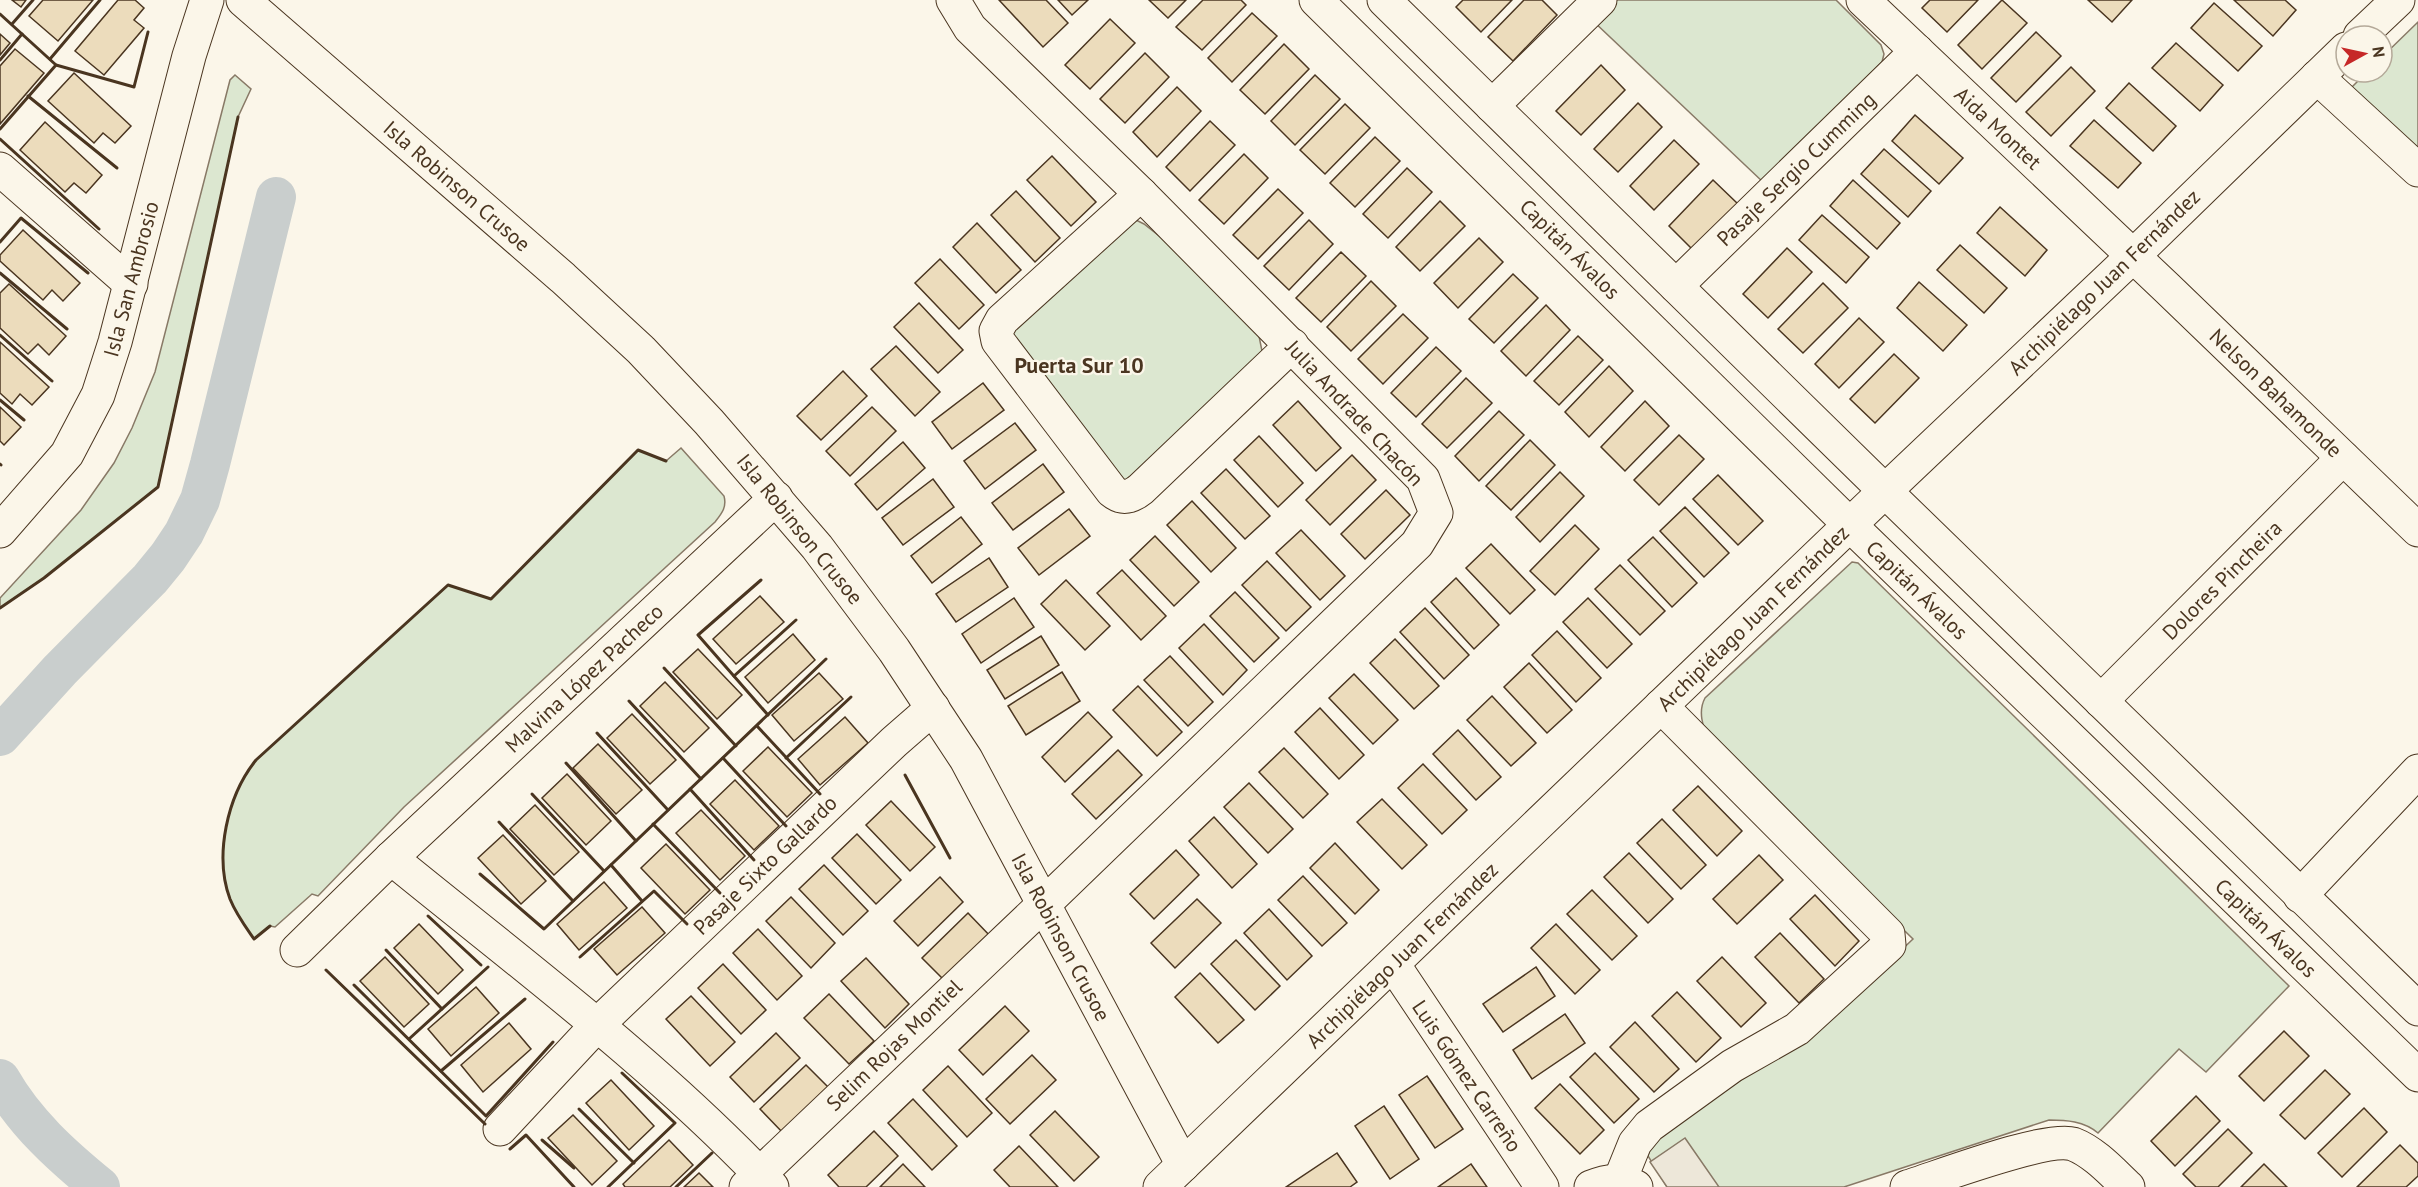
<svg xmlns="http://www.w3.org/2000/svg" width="2418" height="1187" font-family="'PT Sans',sans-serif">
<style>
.green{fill:#dce7d0;stroke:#887966;stroke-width:1.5}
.parking{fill:#ede7d9;stroke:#887966;stroke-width:1.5}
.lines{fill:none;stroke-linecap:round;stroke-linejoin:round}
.canal{stroke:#c9cecd;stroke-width:40}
.building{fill:#ecdcbc;stroke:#4a3520;stroke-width:1.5}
.street-casing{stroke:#4a3520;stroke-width:35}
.secondary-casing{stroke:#4a3520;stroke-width:35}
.street{stroke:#fbf6e9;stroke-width:33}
.secondary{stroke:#fbf6e9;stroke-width:33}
.wall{stroke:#4a3520;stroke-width:3}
.labels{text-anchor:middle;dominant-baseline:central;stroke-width:4.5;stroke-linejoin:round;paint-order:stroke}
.street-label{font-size:21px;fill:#4a3520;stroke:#fbf6e9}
.neighbourhood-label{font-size:22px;font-weight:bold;fill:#4a3520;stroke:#fbf6e9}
</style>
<rect width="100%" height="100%" fill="#fbf6e9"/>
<g class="green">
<path d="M1612,0H1836L1881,45L1884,54L1882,62L1764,183L1591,19Z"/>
<path d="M2418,22V150L2351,88L2367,72H2382V57Z"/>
<path d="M235,75L251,89L238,117L158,487L44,578L0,608V598L81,510L114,463L132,428L155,372L230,80Z"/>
<path d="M1136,220L1144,224L1163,239L1259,336L1262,351L1259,358L1127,484L1010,332Z"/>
<path d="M681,448L724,496C727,507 722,513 715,522L404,807L318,896L312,894L275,927L270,926L254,939C245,926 236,914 230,899C214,856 227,796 256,760L448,585L491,599L638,450L666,461Z"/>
<path d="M1852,562L1858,563L1866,571L2289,986L2206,1072L2179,1049L2098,1133C2084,1121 2066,1120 2049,1120L1844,1187H1667L1648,1156L1653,1139L1820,1027L1913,939L1710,740C1702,727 1698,711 1705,698Z"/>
</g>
<path class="parking" d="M1685,1138L1719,1187H1667L1650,1162Z"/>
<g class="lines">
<g class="canal">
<path d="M0,736L60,670L150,579L168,557L184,533L200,500L210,464L276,197"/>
<path d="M0,1079C25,1123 62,1156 100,1187"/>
</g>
</g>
<g class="building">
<path d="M12,0H26L21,7Z"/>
<path d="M43,0H93L58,41L29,16Z"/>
<path d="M118,0H135L144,8L134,20L144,28L104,75L75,51Z"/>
<path d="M999,0H1046L1068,23L1043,47Z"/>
<path d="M1058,0H1088L1072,15Z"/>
<path d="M1149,0H1186L1168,18Z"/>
<path d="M1203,0H1241L1246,5L1202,50L1176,27Z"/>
<path d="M1463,0H1512L1481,32L1456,7Z"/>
<path d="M1524,0H1542L1557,15L1513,61L1488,37Z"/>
<path d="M1930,0H1978L1947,32L1922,8Z"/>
<path d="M2002,0L2027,23L1982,69L1958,45Z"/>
<path d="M2088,0H2132L2112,22Z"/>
<path d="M2234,0H2285L2296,10L2273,36Z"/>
<path d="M2214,3L2262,46L2238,71L2191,28Z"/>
<path d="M1252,13L1277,36L1232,82L1208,58Z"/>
<path d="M1110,19L1135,43L1090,89L1065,65Z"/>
<path d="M2036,32L2061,56L2016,102L1991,78Z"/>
<path d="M0,34L10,43L0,55Z"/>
<path d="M2176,43L2223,85L2200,111L2152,68Z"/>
<path d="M1284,44L1309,69L1265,114L1240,90Z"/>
<path d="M15,49L44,73L0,124V66Z"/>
<path d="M1145,53L1169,77L1125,123L1100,99Z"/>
<path d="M1601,65L1625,90L1581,135L1556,111Z"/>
<path d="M2071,67L2095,91L2051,136L2026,112Z"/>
<path d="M74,73L131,126L115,143L103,133L94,143L48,101Z"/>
<path d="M1315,75L1340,99L1295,145L1271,121Z"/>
<path d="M2129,83L2176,126L2153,151L2106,108Z"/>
<path d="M1177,87L1201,111L1157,157L1133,132Z"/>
<path d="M1638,103L1662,127L1618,172L1594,149Z"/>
<path d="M1345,104L1370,128L1325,174L1300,150Z"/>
<path d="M1915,115L1963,158L1939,184L1892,141Z"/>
<path d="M2094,120L2141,163L2118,188L2070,146Z"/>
<path d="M1210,121L1235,145L1190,191L1166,167Z"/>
<path d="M45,122L102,175L86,193L74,183L65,192L20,150Z"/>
<path d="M1375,137L1400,161L1355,207L1330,183Z"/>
<path d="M1674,140L1699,164L1654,210L1630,186Z"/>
<path d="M1884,149L1931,191L1908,217L1861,174Z"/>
<path d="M1244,154L1268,178L1224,224L1199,200Z"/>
<path d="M1052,156L1096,202L1071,226L1027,180Z"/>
<path d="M1407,168L1432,192L1388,238L1363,214Z"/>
<path d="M1713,180L1738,204L1693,250L1669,226Z"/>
<path d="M1853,180L1900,223L1877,249L1830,206Z"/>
<path d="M1278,189L1303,213L1258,259L1233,235Z"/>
<path d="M1016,191L1060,238L1035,262L991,215Z"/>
<path d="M1440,201L1465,226L1420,271L1396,247Z"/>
<path d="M2000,207L2047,250L2025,276L1977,233Z"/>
<path d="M1822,215L1869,257L1846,283L1799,240Z"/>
<path d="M1309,220L1333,244L1289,290L1264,266Z"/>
<path d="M977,223L1021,270L996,293L953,247Z"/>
<path d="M23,230L80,283L63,301L52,290L43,300L0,261V255Z"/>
<path d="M1479,238L1503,262L1458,308L1434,283Z"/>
<path d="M1960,245L2007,288L1984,313L1937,270Z"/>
<path d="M1787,248L1812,272L1768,318L1743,294Z"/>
<path d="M1341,252L1366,276L1321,322L1296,298Z"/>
<path d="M940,259L984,305L959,329L915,283Z"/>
<path d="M1513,274L1538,298L1494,343L1469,319Z"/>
<path d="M1371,281L1396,306L1351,351L1327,327Z"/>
<path d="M1919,282L1967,325L1943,351L1897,308Z"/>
<path d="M1823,283L1848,308L1803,353L1778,329Z"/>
<path d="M9,284L66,336L49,355L38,344L28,354L0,328V293Z"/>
<path d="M919,303L963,350L938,373L894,327Z"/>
<path d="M1546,305L1570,330L1526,376L1501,351Z"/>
<path d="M1403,314L1428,338L1383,384L1358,359Z"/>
<path d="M1859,318L1884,342L1839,388L1815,364Z"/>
<path d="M1578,336L1603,360L1559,405L1534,381Z"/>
<path d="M0,342L49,387L32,405L20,394L12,404L0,393Z"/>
<path d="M896,346L940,392L915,416L871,369Z"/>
<path d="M1436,347L1461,371L1416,417L1391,393Z"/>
<path d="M1894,354L1919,378L1875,423L1850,399Z"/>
<path d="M1609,366L1633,391L1589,437L1565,412Z"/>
<path d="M843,371L867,396L821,440L797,416Z"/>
<path d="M1466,378L1492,403L1447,448L1422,424Z"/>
<path d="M983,383L1004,410L952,449L932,422Z"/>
<path d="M1298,401L1341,448L1316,471L1273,425Z"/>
<path d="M1645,401L1669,426L1625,471L1601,447Z"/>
<path d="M0,407L21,427L4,445L0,441Z"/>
<path d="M872,407L896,431L850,476L826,451Z"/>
<path d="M1499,411L1524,435L1479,481L1455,456Z"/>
<path d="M1015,423L1036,450L985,489L964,461Z"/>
<path d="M1679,435L1704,459L1659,505L1634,480Z"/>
<path d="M1259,436L1303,483L1278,507L1234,460Z"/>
<path d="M1530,440L1555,465L1511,510L1486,486Z"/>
<path d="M903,442L925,468L877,510L855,484Z"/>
<path d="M1352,455L1376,480L1330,525L1306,500Z"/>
<path d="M1043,464L1064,492L1013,530L992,503Z"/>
<path d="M1226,469L1270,516L1245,539L1201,493Z"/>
<path d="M1560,472L1584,496L1540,542L1516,517Z"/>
<path d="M1718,475L1763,521L1738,545L1693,499Z"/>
<path d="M933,479L954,507L903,545L882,518Z"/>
<path d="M1386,490L1410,515L1365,559L1341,534Z"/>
<path d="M1192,501L1236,548L1211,572L1167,525Z"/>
<path d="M1685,507L1729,553L1704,577L1660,531Z"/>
<path d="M1069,509L1090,536L1039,575L1018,548Z"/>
<path d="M961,517L982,544L932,583L911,556Z"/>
<path d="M1575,525L1599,549L1555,595L1530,571Z"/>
<path d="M1301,530L1345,576L1320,600L1276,553Z"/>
<path d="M1155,536L1199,582L1174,606L1130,560Z"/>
<path d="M1653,537L1697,583L1672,607L1628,560Z"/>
<path d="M1491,544L1535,590L1510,614L1466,568Z"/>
<path d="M989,558L1008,587L956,622L936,594Z"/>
<path d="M1267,561L1311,607L1286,631L1242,585Z"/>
<path d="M1620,565L1665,611L1640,635L1595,589Z"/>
<path d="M1122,570L1166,616L1141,640L1097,593Z"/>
<path d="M1456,578L1499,625L1474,649L1431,602Z"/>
<path d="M1066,580L1110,626L1085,650L1041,604Z"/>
<path d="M1235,592L1279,638L1254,662L1210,616Z"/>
<path d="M760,596L784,622L736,664L713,639Z"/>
<path d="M1014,598L1034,627L981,663L962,634Z"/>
<path d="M1588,598L1632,644L1607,668L1563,622Z"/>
<path d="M1425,608L1469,655L1444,679L1400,632Z"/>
<path d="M1204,624L1247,670L1223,695L1179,648Z"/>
<path d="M1557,631L1601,678L1576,702L1532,655Z"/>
<path d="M793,634L815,660L768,703L745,677Z"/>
<path d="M1041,636L1059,665L1005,699L987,670Z"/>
<path d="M1395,639L1439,686L1414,709L1370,663Z"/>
<path d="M698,649L742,695L717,719L673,672Z"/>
<path d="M1170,656L1213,702L1188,726L1144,680Z"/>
<path d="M1529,663L1572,710L1547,733L1504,687Z"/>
<path d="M1062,672L1080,701L1026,735L1008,706Z"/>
<path d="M819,673L843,699L794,741L772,715Z"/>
<path d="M1354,674L1398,720L1373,744L1329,698Z"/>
<path d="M665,682L709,728L684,752L640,706Z"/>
<path d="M1138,686L1182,732L1157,756L1113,710Z"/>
<path d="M1492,696L1536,743L1511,766L1467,720Z"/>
<path d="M1320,708L1364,755L1339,779L1295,732Z"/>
<path d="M1088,712L1112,737L1065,782L1042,757Z"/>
<path d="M632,714L676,760L650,784L607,738Z"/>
<path d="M845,717L868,743L820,785L798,759Z"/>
<path d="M1458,730L1501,777L1476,800L1433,754Z"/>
<path d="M598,744L642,790L616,814L573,768Z"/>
<path d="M768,747L812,793L787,817L743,771Z"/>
<path d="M1284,748L1328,794L1303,818L1259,772Z"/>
<path d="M1118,750L1142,775L1096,819L1072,794Z"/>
<path d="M1423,764L1467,810L1442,834L1398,788Z"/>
<path d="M567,774L611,821L586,845L542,798Z"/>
<path d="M735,780L779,826L754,850L710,804Z"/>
<path d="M1249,783L1293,829L1268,853L1224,807Z"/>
<path d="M1698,786L1742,831L1717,856L1673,810Z"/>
<path d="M1382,799L1427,845L1402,869L1357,822Z"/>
<path d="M891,801L935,847L910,871L866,825Z"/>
<path d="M535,805L579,852L554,875L510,829Z"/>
<path d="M701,810L745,856L720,880L676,833Z"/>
<path d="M1214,817L1257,864L1232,888L1189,841Z"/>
<path d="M1662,819L1706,865L1681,889L1637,843Z"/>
<path d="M857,834L901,880L876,904L832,858Z"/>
<path d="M503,835L546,881L521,904L478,858Z"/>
<path d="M1335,843L1379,890L1355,914L1310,868Z"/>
<path d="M666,844L710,890L685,914L641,868Z"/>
<path d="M1176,850L1199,875L1154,919L1130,894Z"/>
<path d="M1629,853L1673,899L1648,923L1604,877Z"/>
<path d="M1759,855L1783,880L1737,924L1713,899Z"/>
<path d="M824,865L868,911L843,935L799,889Z"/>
<path d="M1303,876L1347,923L1322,946L1278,900Z"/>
<path d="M940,877L963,902L918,946L894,921Z"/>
<path d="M604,882L627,908L579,950L557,924Z"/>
<path d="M1592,890L1637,936L1612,960L1567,914Z"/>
<path d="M1815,895L1859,941L1835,966L1790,919Z"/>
<path d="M791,897L835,943L811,968L766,921Z"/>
<path d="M1197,899L1221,923L1175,968L1151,943Z"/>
<path d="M642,907L665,933L617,975L594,949Z"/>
<path d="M1269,909L1312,956L1287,980L1244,933Z"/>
<path d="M968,913L992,938L946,982L922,958Z"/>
<path d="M419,924L463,970L438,994L394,948Z"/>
<path d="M1556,924L1600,970L1575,994L1531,948Z"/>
<path d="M758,929L802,976L777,1000L733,953Z"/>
<path d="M1780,933L1824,979L1799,1003L1755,957Z"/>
<path d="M1236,940L1280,986L1255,1010L1211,964Z"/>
<path d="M385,957L429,1004L404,1027L360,981Z"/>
<path d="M1722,957L1766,1003L1741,1027L1697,981Z"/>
<path d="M866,958L909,1004L885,1028L841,981Z"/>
<path d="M723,964L766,1010L741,1034L698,988Z"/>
<path d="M1536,967L1555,996L1503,1032L1483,1004Z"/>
<path d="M1200,973L1244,1020L1218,1043L1175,997Z"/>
<path d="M476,987L499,1013L451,1056L428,1029Z"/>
<path d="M1677,992L1721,1038L1696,1062L1652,1016Z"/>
<path d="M829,994L874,1041L849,1064L804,1018Z"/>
<path d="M691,996L735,1042L710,1066L666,1019Z"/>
<path d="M1005,1006L1029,1031L983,1075L959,1050Z"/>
<path d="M1565,1014L1585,1043L1532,1079L1513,1050Z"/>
<path d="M1635,1022L1679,1069L1654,1092L1610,1047Z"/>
<path d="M509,1023L531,1049L483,1092L461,1065Z"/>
<path d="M2284,1031L2309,1056L2264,1101L2239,1076Z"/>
<path d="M776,1033L800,1058L754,1102L730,1077Z"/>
<path d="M1595,1053L1639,1099L1614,1123L1570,1077Z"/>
<path d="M1032,1055L1056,1080L1010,1124L986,1099Z"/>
<path d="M806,1065L830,1089L784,1134L760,1109Z"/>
<path d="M948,1066L992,1113L967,1137L923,1090Z"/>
<path d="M2325,1070L2350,1094L2305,1139L2280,1115Z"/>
<path d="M1427,1076L1463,1129L1435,1148L1399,1095Z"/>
<path d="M611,1080L654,1126L629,1150L586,1103Z"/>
<path d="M1560,1084L1604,1130L1580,1154L1535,1108Z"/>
<path d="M2196,1096L2220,1121L2175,1166L2151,1141Z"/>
<path d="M913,1099L957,1146L932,1170L888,1123Z"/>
<path d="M1384,1106L1419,1159L1390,1179L1355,1126Z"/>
<path d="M2364,1108L2387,1132L2342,1177L2318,1153Z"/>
<path d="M1055,1111L1099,1157L1074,1181L1030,1135Z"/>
<path d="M573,1115L617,1161L592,1185L548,1138Z"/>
<path d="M2228,1129L2252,1153L2218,1187H2196L2183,1174Z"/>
<path d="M874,1131L898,1156L866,1187H839L828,1175Z"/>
<path d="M669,1140L693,1165L670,1187H625L623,1184Z"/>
<path d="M2400,1145L2418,1163V1176L2406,1187H2357Z"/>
<path d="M1019,1146L1058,1187H1010L994,1170Z"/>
<path d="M1337,1153L1357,1182L1350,1187H1286Z"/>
<path d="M903,1164L925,1187H880Z"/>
<path d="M1471,1164L1487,1187H1438Z"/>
<path d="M2264,1164L2287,1187H2241Z"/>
<path d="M699,1173L713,1187H684Z"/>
</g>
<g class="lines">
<defs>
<g id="street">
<path d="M243,0L563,278L641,350L709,422L817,547L894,650L966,759L1183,1165"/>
<path d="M1316,0L1850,525"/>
<path d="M1384,0L1885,491L2133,256L2346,49"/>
<path d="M1863,0L2167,288L2418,530"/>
<path d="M2360,36L2398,0"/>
<path d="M2317,77L2418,170"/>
<path d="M1492,106L1600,0"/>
<path d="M0,169L131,284"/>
<path d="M1141,194L1002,320L996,331L998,341L1112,491C1123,500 1131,497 1141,489L1292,345"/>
<path d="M1676,286L1917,51"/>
<path d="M0,531L67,454L98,395L115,342L189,56L207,0"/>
<path d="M2101,701L2343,458"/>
<path d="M391,858C521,964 657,1065 772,1187"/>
<path d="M2300,896L2418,771"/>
<path d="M297,950L391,858L776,498"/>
<path d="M1393,964L1542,1187"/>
<path d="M500,1129L597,1025L894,742L933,708"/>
<path d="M1620,1180L1635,1143L1649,1126L1732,1066L1797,1029L1889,945L1888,934L1661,706"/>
<path d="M746,1187L1044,904L1417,544L1436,513L1423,479L1141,194L970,28L953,0"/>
<path d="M1591,1187C1608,1180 1620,1179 1636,1187"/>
<path d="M1907,1187C1939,1177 2046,1136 2073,1144C2094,1152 2112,1172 2128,1187"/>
</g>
<g id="secondary">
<path d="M1850,525L2418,1075"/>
<path d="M1160,1187L1885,491L2418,1009"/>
</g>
</defs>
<use href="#street" class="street-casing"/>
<use href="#secondary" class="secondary-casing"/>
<use href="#street" class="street"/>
<use href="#secondary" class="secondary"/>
<g class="wall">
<path d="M0,14L56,65L134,87L148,32"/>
<path d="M12,24L33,0"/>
<path d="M50,59L100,0"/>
<path d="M0,60L22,34"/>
<path d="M28,96L117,168"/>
<path d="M0,129L56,65"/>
<path d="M0,139L99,229"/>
<path d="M0,242L21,218L88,273"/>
<path d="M0,273L67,329"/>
<path d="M0,335L52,381"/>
<path d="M0,400L24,420"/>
<path d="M0,464L1,465"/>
<path d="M761,580L698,635L768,715"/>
<path d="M0,608L44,578L158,487L238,117"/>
<path d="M664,668L736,746"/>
<path d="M734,676L796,620"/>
<path d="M629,701L701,779"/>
<path d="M757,726L820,794"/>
<path d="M597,733L668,810"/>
<path d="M723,758L786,826"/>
<path d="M786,758L851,697"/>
<path d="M566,763L636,841"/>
<path d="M905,775L950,858"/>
<path d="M690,789L754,860"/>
<path d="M532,794L604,871"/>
<path d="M499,822L573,901"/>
<path d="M653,824L720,893"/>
<path d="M611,865L642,901"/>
<path d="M480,874L544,929L826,659"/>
<path d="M428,916L481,965"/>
<path d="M270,926L254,939C245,926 236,914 230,899C214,856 227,796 256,760L448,585L491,599L638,450L666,461"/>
<path d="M386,950L442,1009"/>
<path d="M580,957L654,891L687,924"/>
<path d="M326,970L485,1124"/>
<path d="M354,985L486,1116L553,1042"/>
<path d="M409,1039L488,967"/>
<path d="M441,1071L525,999"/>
<path d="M579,1109L634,1163"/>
<path d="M542,1140L574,1168"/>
<path d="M510,1149L526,1135L574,1187"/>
<path d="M608,1187L675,1123L622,1073"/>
<path d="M676,1187L712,1153"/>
</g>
</g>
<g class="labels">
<g class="street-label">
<text transform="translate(1998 128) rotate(43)">Aida Montet</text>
<text transform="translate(1796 169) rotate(-44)">Pasaje Sergio Cumming</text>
<text transform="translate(457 186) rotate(41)">Isla Robinson Crusoe</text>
<text transform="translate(1570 249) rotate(45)">Capitán Ávalos</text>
<text transform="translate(131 279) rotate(-75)">Isla San Ambrosio</text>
<text transform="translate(2104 282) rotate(-44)">Archipiélago Juan Fernández</text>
<text transform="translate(2276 393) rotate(44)">Nelson Bahamonde</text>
<text transform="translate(1355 413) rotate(47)">Julia Andrade Chacón</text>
<text transform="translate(800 529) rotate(51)">Isla Robinson Crusoe</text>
<text transform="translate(2222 580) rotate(-45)">Dolores Pincheira</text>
<text transform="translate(1917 590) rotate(44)">Capitán Ávalos</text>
<text transform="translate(1753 618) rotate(-44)">Archipiélago Juan Fernández</text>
<text transform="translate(584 678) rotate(-43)">Malvina López Pacheco</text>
<text transform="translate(765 865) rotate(-44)">Pasaje Sixto Gallardo</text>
<text transform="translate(2266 928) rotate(44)">Capitán Ávalos</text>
<text transform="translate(1061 937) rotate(62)">Isla Robinson Crusoe</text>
<text transform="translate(1402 955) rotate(-44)">Archipiélago Juan Fernández</text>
<text transform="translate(894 1045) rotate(-44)">Selim Rojas Montiel</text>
<text transform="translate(1467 1076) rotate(56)">Luis Gómez Carreño</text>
</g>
<g class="neighbourhood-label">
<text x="1079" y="365">Puerta Sur 10</text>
</g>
</g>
<g transform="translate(2364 54) rotate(82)"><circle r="28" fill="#fbf6e9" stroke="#b4a999" stroke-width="1.5"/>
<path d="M0-4.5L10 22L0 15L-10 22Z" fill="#c62828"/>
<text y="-9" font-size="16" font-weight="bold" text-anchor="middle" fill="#4a3520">N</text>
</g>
</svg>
